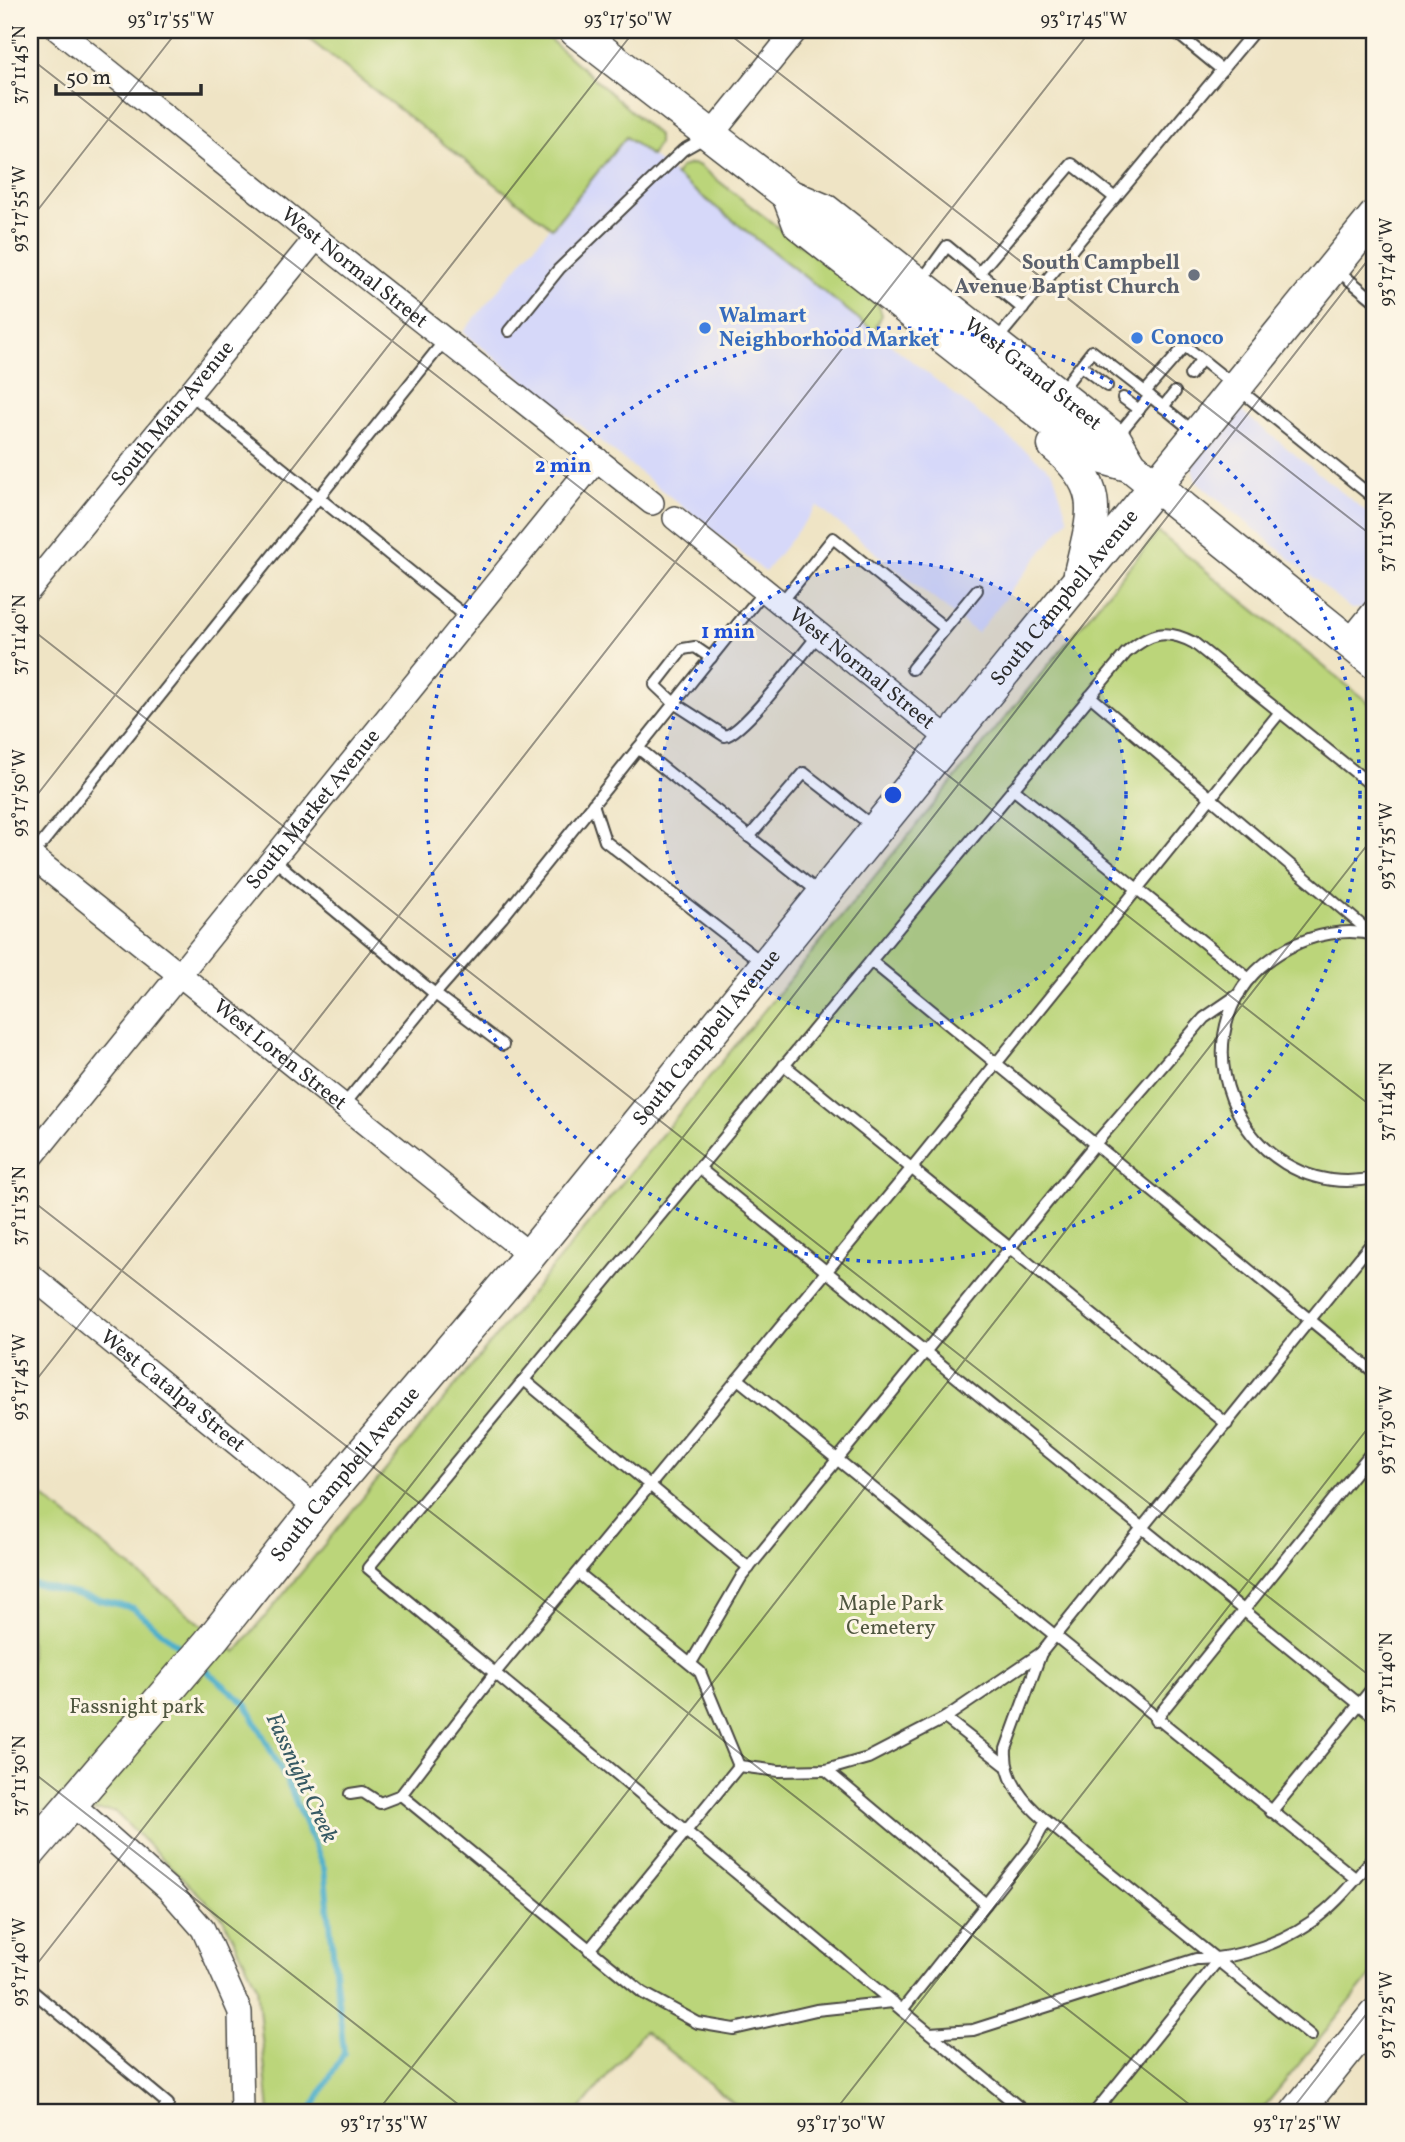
<svg xmlns="http://www.w3.org/2000/svg" width="1405" height="2142" font-family="Vollkorn,serif">
<style>
.built{fill:#d6d8f9}
.green{fill:#bbd57a;stroke:#738052;stroke-width:2}
.lines{fill:none;stroke-linecap:round;stroke-linejoin:round}
.stream{stroke:#4bafca;stroke-width:6}
.service-casing{stroke:#484742;stroke-width:14}
.minor-casing{stroke:#484742;stroke-width:26}
.secondary-casing{stroke:#484742;stroke-width:35}
.service{stroke:#fff;stroke-width:10}
.minor{stroke:#fff;stroke-width:23}
.secondary{stroke:#fff;stroke-width:32}
.ticks{fill:none;stroke:#2b2b2b;stroke-width:2;stroke-opacity:0.45}
.ring{fill:none;stroke:#1d4ed8;stroke-width:3.5;stroke-dasharray:3.5 7}
.worship-dot{fill:#6b7280;stroke:#fcf5e5;stroke-width:2.5}
.shop-dot{fill:#3f7fe0;stroke:#fcf5e5;stroke-width:2.5}
.labels{text-anchor:middle;dominant-baseline:central;stroke-width:6;stroke-linejoin:round;paint-order:stroke}
.worship-label{font-size:21px;font-weight:bold;fill:#5b616d;stroke:#fcf5e5;text-anchor:end}
.street-label{font-size:21px;fill:#2b2b2b;stroke:#fcf5e5}
.shop-label{font-size:21px;font-weight:bold;fill:#366cbe;stroke:#fcf5e5;text-anchor:start}
.park-label{font-size:21px;fill:#4f563f;stroke:#fcf5e5}
.water-label{font-size:23px;font-style:italic;fill:#365963;stroke:#fcf5e5}
.centre{fill:#1d4ed8;stroke:#fcf5e5;stroke-width:3.5}
.ring-label{font-size:21px;text-anchor:middle;font-weight:bold;fill:#1d4ed8;stroke:#fcf5e5;stroke-width:6;stroke-linejoin:round;paint-order:stroke}
.neatline{fill:none;stroke:#2b2b2b;stroke-width:2.5}
.ticks-label{font-size:18px;text-anchor:middle;fill:#2b2b2b}
</style>
<rect width="100%" height="100%" fill="#fcf5e5"/>
<filter id="ink" filterUnits="userSpaceOnUse"><feTurbulence type="fractalNoise" baseFrequency=".0143" numOctaves="2"/><feDisplacementMap in="SourceGraphic" scale="14" xChannelSelector="R" yChannelSelector="G"/><feConvolveMatrix kernelMatrix="1 2 1 2 8 2 1 2 1" color-interpolation-filters="sRGB"/></filter>
<filter id="wash" filterUnits="userSpaceOnUse"><feTurbulence type="fractalNoise" baseFrequency=".00686" numOctaves="4" result="noise"/><feDisplacementMap in="SourceGraphic" scale="28" xChannelSelector="R" yChannelSelector="G"/><feGaussianBlur stdDeviation="1.57" result="paint"/><feColorMatrix in="noise" values="0 0 0 0 0 0 0 0 0 0 0 0 0 0 0 0 0 1.4 0 .05"/><feComposite in="paint" operator="in"/></filter>
<g filter="url(#wash)">
<rect width="100%" height="100%" fill="#efe4c5"/>
<g class="built">
<path d="M626,136L1053,472L1068,519L977,633L817,506L765,572L463,332Z"/>
<path d="M1236,407L1375,519V598L1366,608L1351,609L1196,481L1192,468L1195,460Z"/>
</g>
<g class="green">
<path d="M297,30H539L658,135V144L651,156L626,137L552,228Z"/>
<path d="M691,164L698,165L879,306L882,315L874,331L675,175L681,167Z"/>
<path d="M1158,532L1375,708V1971L1260,2112H745L644,2031L578,2112H269L257,1986L224,1919L114,1811H30V1486L236,1652Z"/>
</g>
<g class="lines">
<g class="stream">
<path d="M30,1583L133,1608L188,1654"/>
<path d="M201,1666L246,1704L289,1785L324,1868L344,2053L310,2112"/>
</g>
</g>
</g>
<g filter="url(#ink)">
<g class="lines">
<defs>
<g id="service">
<path d="M1173,30L1222,70"/>
<path d="M1337,270L1375,301"/>
<path d="M979,273L1072,164L1115,198"/>
<path d="M920,283L947,246L1023,309"/>
<path d="M509,331L559,269L683,150L706,137"/>
<path d="M995,342L1255,30"/>
<path d="M1081,366L1107,386"/>
<path d="M1190,375L1201,360"/>
<path d="M1060,392L1092,351L1145,392"/>
<path d="M189,393L468,618"/>
<path d="M1123,398L1139,410"/>
<path d="M1163,407L1175,392"/>
<path d="M1194,432L1145,392L1185,346L1375,499"/>
<path d="M1117,436L1150,396"/>
<path d="M781,603L833,538L945,628"/>
<path d="M711,658L695,647L683,649L655,685L674,703L725,736C745,732 803,653 819,634"/>
<path d="M912,669L977,590"/>
<path d="M1090,696L1372,934"/>
<path d="M638,748L821,894"/>
<path d="M1013,789L1249,979"/>
<path d="M593,804L605,841L764,964"/>
<path d="M749,837L804,773L875,828"/>
<path d="M31,857L445,340"/>
<path d="M273,859L435,994L343,1106"/>
<path d="M1375,935C1346,928 1314,934 1288,948C1161,1016 1236,1206 1375,1178"/>
<path d="M871,961L1375,1373"/>
<path d="M503,1045L435,994L502,918L765,590"/>
<path d="M784,1065L1227,1424"/>
<path d="M699,1168L1375,1717"/>
<path d="M738,1379L1356,1879"/>
<path d="M524,1380L749,1568"/>
<path d="M578,1573L700,1672L739,1766"/>
<path d="M1041,1653L1006,1749C1004,1780 1024,1802 1046,1821L1311,2036"/>
<path d="M691,1663L742,1576L1095,1144L1204,1018L1239,994"/>
<path d="M945,1718L1005,1765"/>
<path d="M1155,1720L1375,1448"/>
<path d="M739,1766L779,1771L826,1770L868,1758L945,1718L1041,1653L1375,1239"/>
<path d="M826,1770L986,1904"/>
<path d="M350,1794L363,1792L380,1803L401,1795L495,1673L911,1169L1280,712"/>
<path d="M401,1795L643,1993L698,2023L734,2029L816,2010L893,2002"/>
<path d="M1271,1812L1375,1685"/>
<path d="M589,1950L739,1766"/>
<path d="M30,1989L168,2104L162,2112"/>
<path d="M902,2010L1033,1845L1046,1821"/>
<path d="M930,2033L973,2030L1196,1959C1238,1960 1292,1940 1325,1911C1344,1895 1360,1874 1375,1855"/>
<path d="M1025,2112L368,1568L1126,653C1150,633 1165,628 1194,643L1375,788"/>
<path d="M1095,2112L1218,1960"/>
</g>
<g id="minor">
<path id="s1" d="M58,30L316,238L652,503"/>
<path d="M712,134L796,30"/>
<path id="s2" d="M675,518L950,740"/>
<path id="s3" d="M30,589L316,238"/>
<path d="M1349,642L1375,610"/>
<path id="s4" d="M30,855L530,1255"/>
<path id="s5" d="M30,1159L597,459"/>
<path id="s6" d="M30,1275L316,1508"/>
<path d="M71,1803L168,1889L203,1929L240,2012L242,2112"/>
</g>
<g id="secondary">
<path id="s7" d="M575,30L788,195L826,211L1115,439L1131,466L1375,663"/>
<path d="M788,195L799,224L1093,455L1131,466"/>
<path d="M1054,445C1106,489 1094,513 1080,573"/>
<path id="s8" d="M30,1852L213,1638L316,1508L530,1255L1375,216"/>
<path d="M1297,2112L1375,2015"/>
</g>
</defs>
<use href="#service" class="service-casing"/>
<use href="#minor" class="minor-casing"/>
<use href="#secondary" class="secondary-casing"/>
<use href="#service" class="service"/>
<use href="#minor" class="minor"/>
<use href="#secondary" class="secondary"/>
</g>
</g>
<path class="ticks" d="M724,30L1375,538M30,58L1375,1109M30,220L178,30M30,628L1375,1680M30,804L635,30M30,1199L1199,2112M30,1388L1091,30M30,1770L468,2112M30,1973L1375,251M377,2112L1375,835M834,2112L1375,1419M1290,2112L1375,2003"/>
<circle cx="893" cy="795" r="233" fill="#1d4ed8" fill-opacity=".12"/>
<g class="ring">
<circle cx="893" cy="795" r="233"/>
<circle cx="893" cy="795" r="467"/>
</g>
<circle class="worship-dot" cx="1194" cy="275" r="7"/>
<g class="shop-dot">
<circle cx="705" cy="328" r="7"/>
<circle cx="1137" cy="338" r="7"/>
</g>
<g class="labels">
<g class="worship-label">
<text x="1180" y="263">South Campbell<tspan x="1180" dy="24">Avenue Baptist Church</tspan></text>
</g>
<g class="street-label">
<text stroke="none"><textPath href="#s1" startOffset="380">West Normal Street</textPath></text>
<text stroke="none"><textPath href="#s7" startOffset="574">West Grand Street</textPath></text>
<text stroke="none"><textPath href="#s3" startOffset="226">South Main Avenue</textPath></text>
<text stroke="none"><textPath href="#s8" startOffset="1626">South Campbell Avenue</textPath></text>
<text stroke="none"><textPath href="#s2" startOffset="240">West Normal Street</textPath></text>
<text stroke="none"><textPath href="#s5" startOffset="450">South Market Avenue</textPath></text>
<text stroke="none"><textPath href="#s8" startOffset="1059">South Campbell Avenue</textPath></text>
<text stroke="none"><textPath href="#s4" startOffset="320">West Loren Street</textPath></text>
<text stroke="none"><textPath href="#s6" startOffset="184">West Catalpa Street</textPath></text>
<text stroke="none"><textPath href="#s8" startOffset="492">South Campbell Avenue</textPath></text>
</g>
<g class="shop-label">
<text x="719" y="316">Walmart<tspan x="719" dy="24">Neighborhood Market</tspan></text>
<text x="1151" y="338">Conoco</text>
</g>
<g class="park-label">
<text x="891" y="1604">Maple Park<tspan x="891" dy="24">Cemetery</tspan></text>
<text x="137" y="1707">Fassnight park</text>
</g>
<g class="water-label">
<text transform="translate(301 1778) rotate(65)">Fassnight Creek</text>
</g>
</g>
<circle cx="893" cy="795" r="10" class="centre"/>
<g class="ring-label">
<text x="563" y="472">2 min</text>
<text x="728" y="638">1 min</text>
</g>
<rect width="1405" height="2142" fill="none" stroke="#fcf5e5" stroke-width="77"/>
<path d="M56 84v10h145v-10" fill="none" stroke="#2b2b2b" stroke-width="3.5"/>
<text x="66" y="84" font-size="21" fill="#2b2b2b" stroke="#fcf5e5" stroke-width="5" paint-order="stroke">50 m</text>
<rect x="38" y="38" width="1328" height="2066" class="neatline"/>
<g class="ticks-label">
<text x="171" y="25">93°17'55"W</text>
<text x="628" y="25">93°17'50"W</text>
<text x="1084" y="25">93°17'45"W</text>
<text transform="translate(19 65) rotate(-90)" y="6">37°11'45"N</text>
<text transform="translate(19 209) rotate(-90)" y="6">93°17'55"W</text>
<text transform="translate(1386 262) rotate(-90)" y="6">93°17'40"W</text>
<text transform="translate(1386 532) rotate(-90)" y="6">37°11'50"N</text>
<text transform="translate(19 635) rotate(-90)" y="6">37°11'40"N</text>
<text transform="translate(19 793) rotate(-90)" y="6">93°17'50"W</text>
<text transform="translate(1386 846) rotate(-90)" y="6">93°17'35"W</text>
<text transform="translate(1386 1102) rotate(-90)" y="6">37°11'45"N</text>
<text transform="translate(19 1206) rotate(-90)" y="6">37°11'35"N</text>
<text transform="translate(19 1377) rotate(-90)" y="6">93°17'45"W</text>
<text transform="translate(1386 1430) rotate(-90)" y="6">93°17'30"W</text>
<text transform="translate(1386 1673) rotate(-90)" y="6">37°11'40"N</text>
<text transform="translate(19 1776) rotate(-90)" y="6">37°11'30"N</text>
<text transform="translate(19 1962) rotate(-90)" y="6">93°17'40"W</text>
<text transform="translate(1386 2015) rotate(-90)" y="6">93°17'25"W</text>
<text x="384" y="2129">93°17'35"W</text>
<text x="841" y="2129">93°17'30"W</text>
<text x="1297" y="2129">93°17'25"W</text>
</g>
</svg>
